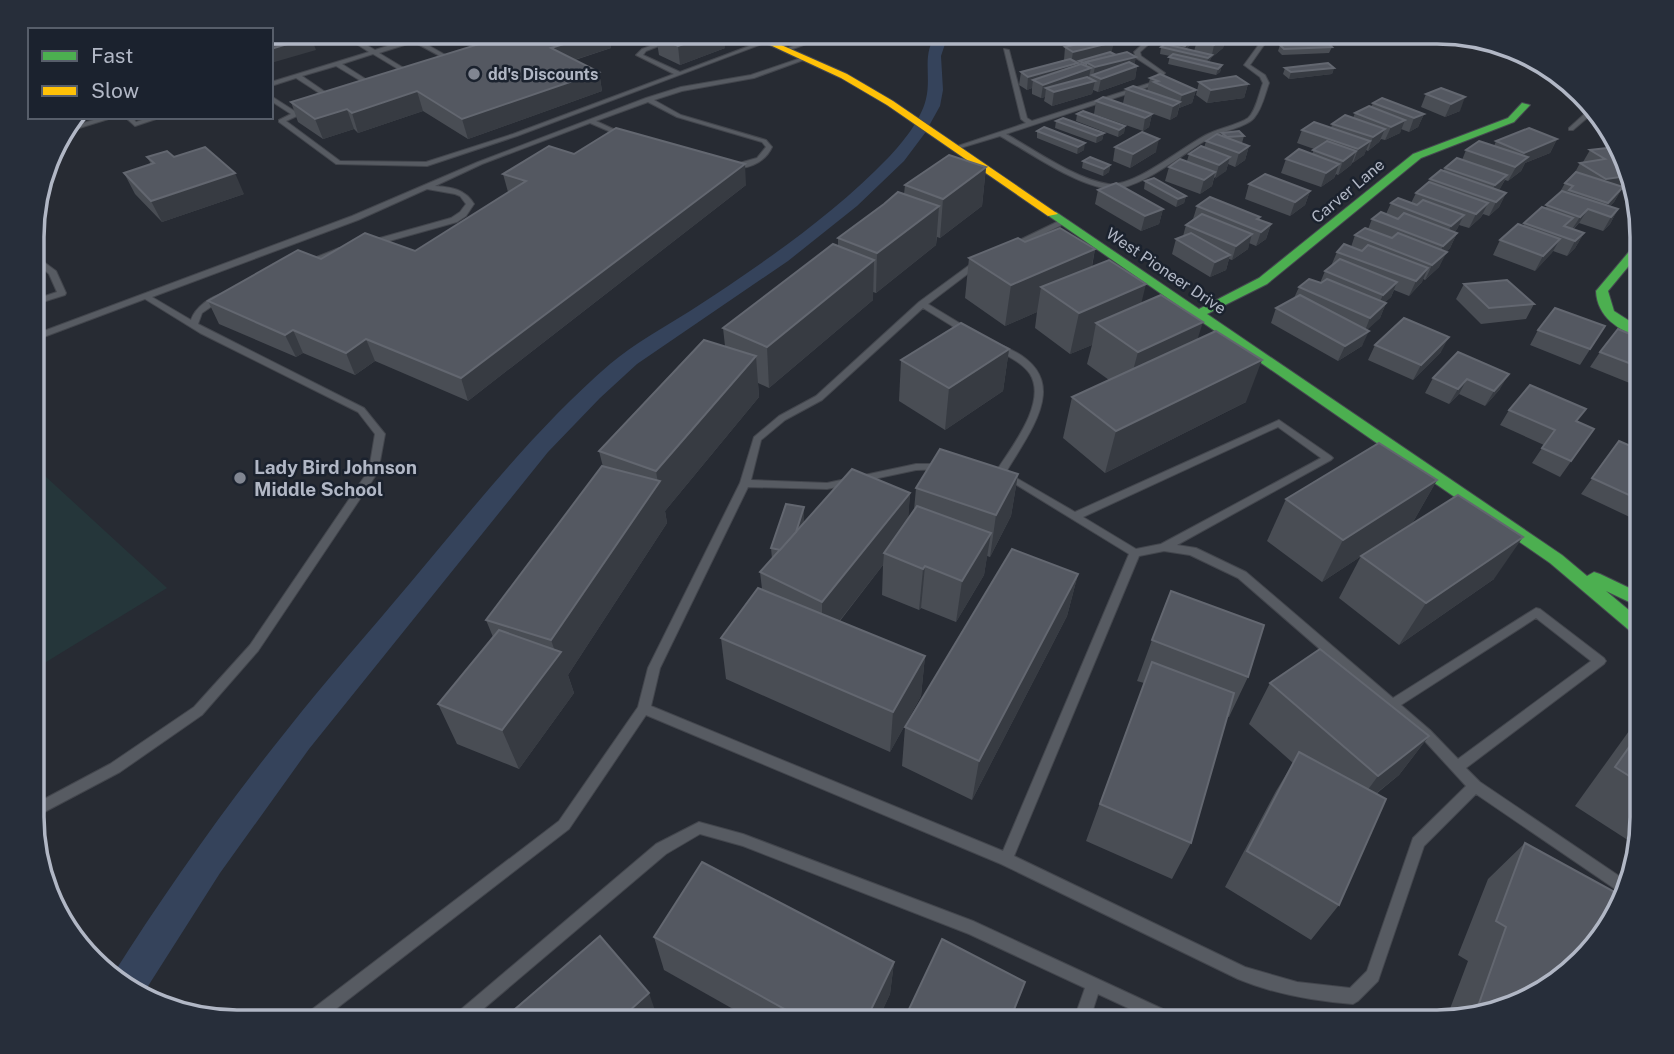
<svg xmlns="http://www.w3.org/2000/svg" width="1674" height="1054" font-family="'Public Sans',sans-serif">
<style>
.green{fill:#25363a}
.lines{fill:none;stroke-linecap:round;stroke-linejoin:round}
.canal{fill:#35435b;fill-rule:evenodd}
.lane-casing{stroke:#43464d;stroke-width:2}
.fast-casing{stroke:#454850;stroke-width:2}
.slow-casing{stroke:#454850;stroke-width:2}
.lane{fill:#575b62;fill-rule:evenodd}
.fast{fill:#4caf50;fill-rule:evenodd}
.slow{fill:#ffc107;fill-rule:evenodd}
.wall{fill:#494d54;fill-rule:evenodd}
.shaded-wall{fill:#373b42}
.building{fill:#545861;stroke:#636770;stroke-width:2}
.poi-dot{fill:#818692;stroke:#1b222e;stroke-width:2.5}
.labels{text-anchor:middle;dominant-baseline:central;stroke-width:5;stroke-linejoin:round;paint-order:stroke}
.far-poi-label{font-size:16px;font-weight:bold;fill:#b1b7c5;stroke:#1b222e;text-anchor:start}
.far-street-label{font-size:16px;fill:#b1b7c5;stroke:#1b222e}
.poi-label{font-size:19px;font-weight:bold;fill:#b1b7c5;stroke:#1b222e;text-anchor:start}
.rim{fill:none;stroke:#b1b7c5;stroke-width:3.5}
</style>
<rect width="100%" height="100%" fill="#272b33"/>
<path class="green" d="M33,465L167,588L33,670Z"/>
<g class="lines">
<path class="canal" d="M939,32H953L946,41L941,56L943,90L940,106L925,133L904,161L857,206L788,261L637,364L600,398L548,452L309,749L220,873L143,994L123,988L112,976C166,891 224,808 287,730C327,679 370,631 411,582C474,507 535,429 610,364C635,343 663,328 690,311C759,266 831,217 888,158C903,142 921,120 926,99C932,74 920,52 939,32Z"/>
<defs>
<g id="lane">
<path d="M271,32H280L271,35Z"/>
<path d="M338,32H344L375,50L409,39L398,32H403L415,38L435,32H441V33L419,40L456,61L451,62L414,42L379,53L412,73V75H408L373,54L342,64L375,85V87H371L336,66L302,76L334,98V100H330L296,78L271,86V82L369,52Z"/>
<path d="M831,32H838L790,50L785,49Z"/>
<path d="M1156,32H1162L1140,52L1141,56L1165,73L1157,84L1006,134C1035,150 1075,179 1108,184C1134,188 1183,146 1208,134C1219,128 1238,125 1248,118C1256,111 1259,93 1263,83L1260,77L1244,65L1268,32H1273L1250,65L1265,75L1269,83C1265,94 1262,109 1254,118C1246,127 1223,131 1211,137C1185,152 1140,190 1111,189C1078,187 1029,152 1000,136L957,149L952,148L1026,123L1021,119L1004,49L1009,50L1027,118L1032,121L1153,82L1159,73L1136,58L1134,52Z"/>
<path d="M669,39L674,40L646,51L643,55L680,72L765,40L770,41L517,136L427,166L336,164L279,122V120L291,114L271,101V96L296,112L306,108H310V110L286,121L340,161L426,162L513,134L674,74L636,55L642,49Z"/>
<path d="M804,57L809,58L754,78L682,91L654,100L681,115L766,140L772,147C765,163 744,172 729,166L757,158L766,147L762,142L677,117L648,102L596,121L624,134V136H620L590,123L482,164L435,186C451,187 465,189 474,204L466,216L457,222L375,245H369V241L451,218L460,212L466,204L460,196L455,194L427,189L358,220L152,297L191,320C195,308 211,295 224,294V298L202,313L198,324L364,408L385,434L378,472L258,651L202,715L120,772L33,818V805L110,764L194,707L250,645L369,470L375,434L358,412L200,333L145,299L33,341V335L352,216L478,162L646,98L681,87L751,75Z"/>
<path d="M1591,108L1594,112L1573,130H1569V128Z"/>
<path d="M104,117H115L63,133L66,128Z"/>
<path d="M125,117H132L136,122L151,117H162L135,126Z"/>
<path d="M1061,220L1068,222L1014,248H1008L1007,246Z"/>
<path d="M339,248H345L346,250L311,264H305L304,262Z"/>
<path d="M33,254L56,271L66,293L65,295L33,305V300L57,292L49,274L33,260Z"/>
<path d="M975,261H978L982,263L928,304L971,330V334H965L923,308L822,400L785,420L761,440L751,480L827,483L916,464H942L947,467L946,469L916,470L827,489L748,487L660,668L651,706L1003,851L1129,554L1002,476L996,475L995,473C1010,449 1048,403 1030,374C1022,362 1007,356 995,349V345L998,344C1076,373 1035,424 1006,472L1075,512L1279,420L1331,456L1333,458L1331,460L1177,545L1196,548L1246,572L1393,698L1536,608L1540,609L1604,658L1606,661L1604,664L1466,768L1480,782L1625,880L1621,893L1476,794L1424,846L1378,981L1358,1001L1353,1004C1314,1001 1274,994 1238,979L1001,864L646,715L569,829L319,1022H300L302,1017L559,821L638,707L648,668L740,483L754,437L779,416L816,396L919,302ZM1278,427L1321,458L1161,544L1136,549L1083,517ZM1164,551L1190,555L1238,578L1422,738L1466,786L1413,838L1367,971L1350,988L1297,982L1245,967L1014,856L1139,556ZM1536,618L1591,661L1458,759L1430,730L1401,705Z"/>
<path d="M699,822L743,834L973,921L1180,1017L1183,1022H1158L1098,994L1089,1022H1073L1085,988L969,934L743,846L700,834L666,854L468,1022H449L452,1017L656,844Z"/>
</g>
<g id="fast">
<path d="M1522,103L1530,105L1514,122L1421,158L1267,284L1207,314L1562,555L1587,576L1594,572L1600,574L1642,594V608L1606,591L1642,621V638L1636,636L1550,563L1046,214L1056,212L1199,309L1259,278L1413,154L1508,118Z"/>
<path d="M1642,240V250L1608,291L1614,311L1642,329V338C1619,331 1597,317 1596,291L1638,241Z"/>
</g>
<path id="slow" d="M742,32H752L847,74L893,101L1058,214L1048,216L887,105L841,78Z"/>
</defs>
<use href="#lane" class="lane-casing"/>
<use href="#fast" class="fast-casing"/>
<use href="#slow" class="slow-casing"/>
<use href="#lane" class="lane"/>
<use href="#fast" class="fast"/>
<use href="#slow" class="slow"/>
</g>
<g class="wall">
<path d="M518,32H642L610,42L611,48L575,60L599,72L602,91L468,139L423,111L358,133L354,129L323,139L298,122L291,102Z"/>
<path d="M1180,32H1245L1243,34L1239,33L1236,40L1230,38L1226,45H1224L1223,48L1211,58L1209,62L1222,65L1220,72L1216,75L1168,64L1170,56L1160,54L1161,47L1167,44L1168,42ZM1194,39L1199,40L1197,41L1194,51L1186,49L1193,42Z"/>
<path d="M1279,35L1327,36L1325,43L1332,47L1329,53L1282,55L1278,51L1280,45L1277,42Z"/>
<path d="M656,36L725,48L680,65L659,55Z"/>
<path d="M1065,47L1112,53L1116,55L1136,57L1134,65L1137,66L1135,79L1098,92L1093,90L1092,94L1052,106L1044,101L1045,97L1041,98L1032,94V88L1027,90L1019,85L1021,72L1064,60Z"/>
<path d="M1285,68H1334L1332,74L1289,79L1283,74Z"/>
<path d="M1150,78L1196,90L1192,103L1179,108L1177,116L1170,120L1123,103L1126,89L1147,91Z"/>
<path d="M1199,82L1248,84L1244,98L1207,103L1196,95Z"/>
<path d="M1441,88L1460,111L1445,117L1421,107L1426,94Z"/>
<path d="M1096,101L1152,114L1149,127L1143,131L1094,114Z"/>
<path d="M1373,103L1424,114L1418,127L1409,132L1401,129L1400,133L1385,140L1381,139L1379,142L1368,151L1366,150L1364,155L1352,163L1351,165L1338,175L1336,174L1334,178L1321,187L1281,173L1286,159L1312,154L1314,149L1297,143L1302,130L1331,128L1332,124L1353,118L1355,113L1371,107Z"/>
<path d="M1077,114L1125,126L1124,133L1118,137L1076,121Z"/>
<path d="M1056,121L1104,133L1102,140L1096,143L1055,128Z"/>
<path d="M1044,127L1084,150L1077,154L1037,138V131Z"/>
<path d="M1613,132L1615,134L1619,149L1606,144Z"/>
<path d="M1222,133L1244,136L1242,143L1249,146L1245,160L1235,167L1228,164L1226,171L1214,178L1212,186L1200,194L1165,181L1169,167L1187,161L1189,154L1204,148L1206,141L1221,136Z"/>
<path d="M1557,139L1550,153L1525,163L1521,171L1508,181L1505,180L1499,190L1506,193L1499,207L1489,216L1483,214L1481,217L1469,228L1459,225L1457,229L1454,232L1457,233L1450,248L1446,252L1439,267L1425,280L1423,279L1422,282L1409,296L1394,290L1391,297L1384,303H1386L1380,318L1366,330L1362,346L1338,361L1271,323L1276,308L1294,298L1299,287L1320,283L1325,271L1331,266L1337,252L1351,247L1355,235L1368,229L1372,219L1386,214L1391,203H1411L1416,193L1428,183L1430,179L1443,171L1445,168L1462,160L1466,150L1494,146L1496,141Z"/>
<path d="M1115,147L1156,152L1130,168L1113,161Z"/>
<path d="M1590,150L1622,156L1631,188L1621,190L1614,202L1610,206L1618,209L1610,224L1603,231L1579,223L1573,230L1584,233L1575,248L1567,256L1553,251L1535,271L1493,255L1500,240L1523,226L1524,223L1545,208L1560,192L1565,183L1573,176L1580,163L1583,162Z"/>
<path d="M574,154L746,185L468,401L375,361L355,375L303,353L296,357L219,324L208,301L415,251L508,192L503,174Z"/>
<path d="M147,157H174L244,194L162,222L135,194L124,173L151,164Z"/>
<path d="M1083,161L1110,165L1109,172L1103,176L1082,168Z"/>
<path d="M986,167L982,206L940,238L937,237L936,245L876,293L873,292V300L769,388L758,383L759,397L665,511L667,523L568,675L574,693L519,769L457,744L438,704L493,637L486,620L603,467L599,451L725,346L723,328L838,246V238L904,194L905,185Z"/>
<path d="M1145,181L1186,196L1184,203L1176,207L1144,189Z"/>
<path d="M1249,184L1310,191L1305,205L1290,216L1245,199Z"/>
<path d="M1098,190L1163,209L1159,224L1141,231L1095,204Z"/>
<path d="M1197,206L1260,217L1259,220L1271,224L1266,239L1256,246L1249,243L1248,249L1232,260L1229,259L1226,270L1210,277L1172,254L1176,239L1183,236L1186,225L1193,219Z"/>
<path d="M1025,242L1095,249L1092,267L1142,303L1197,339L1246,402L1105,473L1063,438L1072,397L1109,380L1087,364L1092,345L1070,354L1035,328L1037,312L1005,326L965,298L969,258Z"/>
<path d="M1464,284L1534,304L1526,319L1481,324L1456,299Z"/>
<path d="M1605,326L1580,365L1530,345L1538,330Z"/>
<path d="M1642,339V388L1590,367L1600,352Z"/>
<path d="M1375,345L1441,352L1413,380L1368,360Z"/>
<path d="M1009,349L1003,391L945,430L899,401L901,360Z"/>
<path d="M1458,352L1500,389L1485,406L1459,394L1449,404L1425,393L1433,378Z"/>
<path d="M1509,410L1577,422L1594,429L1560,477L1532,463L1544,445L1500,425Z"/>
<path d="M1619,441L1642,451V514H1641L1636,520L1581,494Z"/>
<path d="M1018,474L1011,516L990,557L987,556L984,575L956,622L921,608L919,610L882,595L883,565L840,621L925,656L921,696L890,752L726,679L721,638L762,589L760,572L772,559L771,548L804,523L910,493L908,518L914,510L916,488Z"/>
<path d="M1437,480L1413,522L1322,582L1267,541L1286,499Z"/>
<path d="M1361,556L1494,579L1399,645L1339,598Z"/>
<path d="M1078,574L1067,616L972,800L902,766L905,727Z"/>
<path d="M1152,640L1248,677L1229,717H1227L1191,843L1172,879L1086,841L1144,683L1137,681Z"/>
<path d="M1270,683L1429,736L1399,775L1376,794L1339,905L1311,940L1225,887L1276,791L1293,763L1249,724Z"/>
<path d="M1642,713V830L1637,846L1575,806Z"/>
<path d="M1525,843L1539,995L1450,1022H1445L1468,961L1458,955L1488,879Z"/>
<path d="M654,937L894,962L890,994L877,1022H756L664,970Z"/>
</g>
<g class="shaded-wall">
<path d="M601,32H642L610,42L611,48L555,66L551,48Z"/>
<path d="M719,32H724L725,48L680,65L678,46Z"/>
<path d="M1229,32H1231L1229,41L1226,45Z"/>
<path d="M1195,35L1193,42L1183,52L1185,46Z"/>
<path d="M1226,36L1223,48L1211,58L1210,61L1207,65L1208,58L1212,55L1214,45Z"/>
<path d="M311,37L316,50L271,63V49Z"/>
<path d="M1114,42L1111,55L1079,61L1078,63L1076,74L1091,68L1088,81H1095L1092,94L1052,106L1054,92L1046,88L1045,97L1041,98L1043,85L1033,80L1032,88L1027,90L1028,77L1071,65L1073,52Z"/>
<path d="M1136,57L1134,67L1137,66L1135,79L1098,92L1101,79L1093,76L1095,67Z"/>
<path d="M1222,65L1220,72L1216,75L1218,69Z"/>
<path d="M1334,68L1332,74L1289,79L1291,72Z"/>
<path d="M599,72L602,91L468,139L462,119Z"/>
<path d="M1248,84L1244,98L1207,103L1211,90Z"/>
<path d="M1196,90L1192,103L1179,108L1182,95Z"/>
<path d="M417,91L423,111L358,133L352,113Z"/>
<path d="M1465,97L1460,111L1445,117L1451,104Z"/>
<path d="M1180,102L1177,116L1170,120L1173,106Z"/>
<path d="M347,109L354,129L323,139L315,119Z"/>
<path d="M1152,114L1149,127L1143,131L1145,118Z"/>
<path d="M1424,114L1418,127L1409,132L1414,118Z"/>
<path d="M1405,120L1400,133L1385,140L1391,127Z"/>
<path d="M1125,126L1124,133L1118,137L1119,130Z"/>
<path d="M1385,129L1379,142L1368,151L1373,137Z"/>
<path d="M1104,133L1102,140L1096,143L1097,136Z"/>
<path d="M1159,139L1156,152L1130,168L1133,154Z"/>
<path d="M1557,139L1550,153L1525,163L1521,171L1508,181L1524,153Z"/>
<path d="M1370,141L1364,155L1353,163L1358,149Z"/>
<path d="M1085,143L1084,150L1077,154L1078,147Z"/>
<path d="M1249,146L1245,160L1235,167L1239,153Z"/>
<path d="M1356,151L1351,165L1338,175L1343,161Z"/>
<path d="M1230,157L1226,171L1215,179L1219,165Z"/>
<path d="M745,164L746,185L468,401L461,378Z"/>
<path d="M1339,164L1334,178L1321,187L1326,173Z"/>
<path d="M1110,165L1109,172L1103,176L1104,169Z"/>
<path d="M986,167L982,206L940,238L943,199Z"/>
<path d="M1215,172L1212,186L1200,194L1204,180Z"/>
<path d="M235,173L244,194L162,222L151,201Z"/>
<path d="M1507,175L1500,189L1488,199L1495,185Z"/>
<path d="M1628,176L1631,188L1621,190L1614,202L1603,214L1602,213L1608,203L1598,193L1606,179Z"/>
<path d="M1310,191L1305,205L1290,216L1295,202Z"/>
<path d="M1506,193L1499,207L1489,216L1496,202Z"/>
<path d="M1186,196L1184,203L1176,207L1178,199Z"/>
<path d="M1488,203L1481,217L1469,228L1476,214Z"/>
<path d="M939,206L936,245L876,293L877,253Z"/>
<path d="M1163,209L1159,224L1141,231L1145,216Z"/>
<path d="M1588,209L1579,223L1571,231L1580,217Z"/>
<path d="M1618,209L1610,224L1603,231L1611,217Z"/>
<path d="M1464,215L1457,229L1444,240L1451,226Z"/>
<path d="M1271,224L1266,239L1256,246L1261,232Z"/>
<path d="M1457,233L1450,248L1436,261L1443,246Z"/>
<path d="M1584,233L1575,248L1567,256L1575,241Z"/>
<path d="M1252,234L1248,249L1232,260L1236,246Z"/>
<path d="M1560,239L1552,253L1535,271L1543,256Z"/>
<path d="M1095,249L1087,289L1041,287L1037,312L1005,326L1011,285Z"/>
<path d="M1447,252L1439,267L1425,280L1432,265Z"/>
<path d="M1230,255L1226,270L1210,277L1215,262Z"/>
<path d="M874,260L873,300L769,388L767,347Z"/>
<path d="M1428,268L1422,282L1409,296L1416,281Z"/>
<path d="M1397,282L1391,297L1376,310L1383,295Z"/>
<path d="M1146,284L1136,325L1096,323L1092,345L1070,354L1079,313Z"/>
<path d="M1386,303L1380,318L1364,333L1370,318Z"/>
<path d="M1203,322L1190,363L1127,393L1138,352Z"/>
<path d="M293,330L303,353L296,357L285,335Z"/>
<path d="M1369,331L1362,346L1338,361L1345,346Z"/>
<path d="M1449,337L1441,352L1413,380L1421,365Z"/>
<path d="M366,339L375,361L355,375L346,353Z"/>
<path d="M1009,349L1003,391L945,430L949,388Z"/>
<path d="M756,356L759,397L665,511L667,523L568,675L574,693L519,769L502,730L557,657L551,640L658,484L656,471Z"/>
<path d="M1262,360L1246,402L1105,473L1116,431Z"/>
<path d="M1509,374L1500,389L1485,406L1494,391Z"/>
<path d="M1467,379L1459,394L1449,404L1458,389Z"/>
<path d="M1018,474L1011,516L990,557L996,515Z"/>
<path d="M1437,480L1413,522L1322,582L1343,540Z"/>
<path d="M910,493L907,535L884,553L883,565L822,643V602Z"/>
<path d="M804,507V522L790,551Z"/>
<path d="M991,533L984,575L956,622L962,581Z"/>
<path d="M1523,537L1494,579L1399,645L1426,603Z"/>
<path d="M925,566L921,608L919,610L923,569Z"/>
<path d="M1078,574L1067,616L972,800L979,761Z"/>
<path d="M925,656L921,696L890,752L893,712Z"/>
<path d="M1429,736L1399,775L1350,814L1378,776Z"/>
<path d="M894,962L890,994L877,1022H865Z"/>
<path d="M1025,982L1011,1022H1009Z"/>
<path d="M649,993L659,1022H617Z"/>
</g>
<g class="building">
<path d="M282,32H302L311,37L271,49V34Z"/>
<path d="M518,32H601L551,48L599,72L462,119L417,91L352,113L347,109L315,119L291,102Z"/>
<path d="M670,32H719L678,46L656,36Z"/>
<path d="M1177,32L1195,35L1185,46L1168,42Z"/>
<path d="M1209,32H1210L1226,36L1214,45L1197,41Z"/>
<path d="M1322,33L1327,36L1283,39L1279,35Z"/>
<path d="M1105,37L1114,42L1073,52L1065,47Z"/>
<path d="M1327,42L1332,47L1284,49L1280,45Z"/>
<path d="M1165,44L1212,55L1208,58L1161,47Z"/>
<path d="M1110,52L1116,55L1086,62V64L1079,61Z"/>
<path d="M1127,52L1136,57L1095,67L1086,62Z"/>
<path d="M1173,54L1222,65L1218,69L1169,57Z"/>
<path d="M1070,59L1078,63L1028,77L1021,72Z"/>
<path d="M1129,62L1137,66L1101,79L1092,75Z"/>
<path d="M1328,63L1334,68L1291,72L1285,68Z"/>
<path d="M1081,64L1091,68L1043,85L1033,80Z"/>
<path d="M1160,74L1196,90L1182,95L1154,82L1158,81L1150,78Z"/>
<path d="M1236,76L1248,84L1211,90L1199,82Z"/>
<path d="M1087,77L1095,81L1054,92L1046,88Z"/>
<path d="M1133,86L1180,102L1173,106L1126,89Z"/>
<path d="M1441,88L1465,97L1451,104L1426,94Z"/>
<path d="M1103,97L1152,114L1145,118L1096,101Z"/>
<path d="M1382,98L1424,114L1414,118L1373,103Z"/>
<path d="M1369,106L1405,120L1391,127L1355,113Z"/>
<path d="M1083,111L1125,126L1119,130L1077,114Z"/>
<path d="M1345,115L1385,129L1373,137L1332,124Z"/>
<path d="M1063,118L1104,133L1097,136L1056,121Z"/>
<path d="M1314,122L1370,141L1358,149L1302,130Z"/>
<path d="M1044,127L1085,143L1078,147L1037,131Z"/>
<path d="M616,128L745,164L461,378L366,339L346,353L293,330L285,335L208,301L298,250L321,259L365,233L415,251L526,181L503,174L549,146L574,154Z"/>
<path d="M1529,128L1557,139L1524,153L1496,141Z"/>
<path d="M1239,131L1244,136L1227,137L1222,133Z"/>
<path d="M1142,132L1159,139L1133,154L1115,147Z"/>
<path d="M1217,134L1249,146L1239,153L1206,141Z"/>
<path d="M1327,141L1356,151L1343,161L1313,150Z"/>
<path d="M1479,141L1528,157L1515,167L1466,150Z"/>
<path d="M1201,146L1230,157L1219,165L1189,154Z"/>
<path d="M205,147L235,173L151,201L124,173L154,163L147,157L167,151L174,157Z"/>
<path d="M1607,148L1622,156L1628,176L1606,179L1580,163L1605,159L1590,150Z"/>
<path d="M1299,149L1339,164L1326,173L1286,159Z"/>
<path d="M949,155L986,167L943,199L905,185Z"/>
<path d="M1090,157L1110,165L1104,169L1083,161Z"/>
<path d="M1457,158L1507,175L1495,185L1445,168Z"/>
<path d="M1180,159L1215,172L1204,180L1169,167Z"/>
<path d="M1441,170L1506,193L1496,202L1430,179Z"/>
<path d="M1576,172L1623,187L1608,203L1569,190L1573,186L1565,183Z"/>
<path d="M1265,174L1310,191L1295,202L1249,184Z"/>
<path d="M1154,178L1186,196L1178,199L1145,181Z"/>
<path d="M1429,182L1488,203L1476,214L1416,193Z"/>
<path d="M1116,183L1163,209L1145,216L1098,190Z"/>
<path d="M1562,191L1618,209L1611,217L1588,209L1580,217L1546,205Z"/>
<path d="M898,192L939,206L877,253L838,238L884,204Z"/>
<path d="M1210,197L1260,217L1257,219L1271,224L1261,232L1197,206Z"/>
<path d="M1398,198L1417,205L1423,200L1464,215L1451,226L1391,203Z"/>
<path d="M1542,207L1573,218L1564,226L1584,233L1575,241L1524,223Z"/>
<path d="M1381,212L1398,219L1404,213L1457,233L1443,246L1372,219Z"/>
<path d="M1202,214L1252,234L1236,246L1186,225Z"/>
<path d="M1518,224L1560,239L1543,256L1500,240Z"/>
<path d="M1060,228L1095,249L1011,285L969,258L1018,238L1025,242Z"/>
<path d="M1365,228L1392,238L1398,233L1447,252L1432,265L1355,235Z"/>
<path d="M1191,233L1230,255L1215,262L1176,239Z"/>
<path d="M833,244L874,260L767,347L723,328Z"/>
<path d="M1344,244L1362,251L1368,245L1428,268L1416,281L1337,252Z"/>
<path d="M1340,259L1397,282L1383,295L1325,271Z"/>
<path d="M1109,260L1146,284L1079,313L1041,287Z"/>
<path d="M1309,279L1321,283L1327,279L1386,303L1370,318L1299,287Z"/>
<path d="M1507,280L1534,304L1489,308L1464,284Z"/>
<path d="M1161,295L1203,322L1138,352L1096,323Z"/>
<path d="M1300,295L1369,331L1345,346L1276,308Z"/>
<path d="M1555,308L1605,326L1590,349L1538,330Z"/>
<path d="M1404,318L1449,337L1421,365L1375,345Z"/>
<path d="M961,323L1009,349L949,388L901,360Z"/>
<path d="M1618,329L1642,339V368L1600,352Z"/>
<path d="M1216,331L1262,360L1116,431L1072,397Z"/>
<path d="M704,340L756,356L656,471L599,451Z"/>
<path d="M1458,352L1509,374L1494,391L1467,379L1458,389L1433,378Z"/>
<path d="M1530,385L1586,409L1576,421L1594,429L1571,461L1542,448L1555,430L1509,410Z"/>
<path d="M1619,441L1642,451V501L1592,478Z"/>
<path d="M1379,443L1437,480L1343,540L1286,499Z"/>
<path d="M940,449L1018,474L996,515L916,488Z"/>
<path d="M602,466L660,481L551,640L486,620Z"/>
<path d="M852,469L910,493L822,602L760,572Z"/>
<path d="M1458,495L1523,537L1426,603L1361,556Z"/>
<path d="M786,504L804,507L796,532L780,550L771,548Z"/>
<path d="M917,506L991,533L962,581L925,566L923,569L884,553Z"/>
<path d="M1012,549L1078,574L979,761L905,727Z"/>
<path d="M758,588L925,656L893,712L721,638Z"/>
<path d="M1171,591L1264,625L1248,677L1152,640Z"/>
<path d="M499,630L561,652L502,730L438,704Z"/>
<path d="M1320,649L1429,736L1378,776L1270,683Z"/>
<path d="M1152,662L1234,693L1191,843L1100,804Z"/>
<path d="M1642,729V784L1615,767Z"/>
<path d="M1299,752L1386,799L1339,905L1247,851Z"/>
<path d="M1525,843L1620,895L1608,931L1539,995L1478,1014L1476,1012L1506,927L1496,921Z"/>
<path d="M702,862L894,962L865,1022H808L654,937Z"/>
<path d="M600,936L649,993L617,1022H500Z"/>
<path d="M942,939L1025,982L1009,1022H903Z"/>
</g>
<g class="poi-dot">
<circle cx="474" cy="74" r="7"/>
<circle cx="240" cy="478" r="7"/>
</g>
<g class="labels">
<g class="far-poi-label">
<text x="488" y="74">dd's Discounts</text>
</g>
<g class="far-street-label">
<text transform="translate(1348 191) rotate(-40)">Carver Lane</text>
<text transform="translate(1166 271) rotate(34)">West Pioneer Drive</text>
</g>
<g class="poi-label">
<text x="254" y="467">Lady Bird Johnson<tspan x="254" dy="22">Middle School</tspan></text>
</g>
</g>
<path d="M0 0H1674V1054H0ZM237 44H1437A193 193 0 0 1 1630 237V817A193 193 0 0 1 1437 1010H237A193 193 0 0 1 44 817V237A193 193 0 0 1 237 44Z" fill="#272e3a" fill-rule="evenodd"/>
<path class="rim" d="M237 44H1437A193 193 0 0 1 1630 237V817A193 193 0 0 1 1437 1010H237A193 193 0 0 1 44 817V237A193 193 0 0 1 237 44Z"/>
<rect x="28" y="28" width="245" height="91" fill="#1b222e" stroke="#575e6a" stroke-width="2"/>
<rect x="42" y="51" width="35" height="10" fill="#4caf50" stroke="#575e6a" stroke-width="2"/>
<text x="91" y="63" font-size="21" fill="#b1b7c5">Fast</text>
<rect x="42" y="86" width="35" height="10" fill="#ffc107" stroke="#575e6a" stroke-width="2"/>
<text x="91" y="98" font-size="21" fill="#b1b7c5">Slow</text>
</svg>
